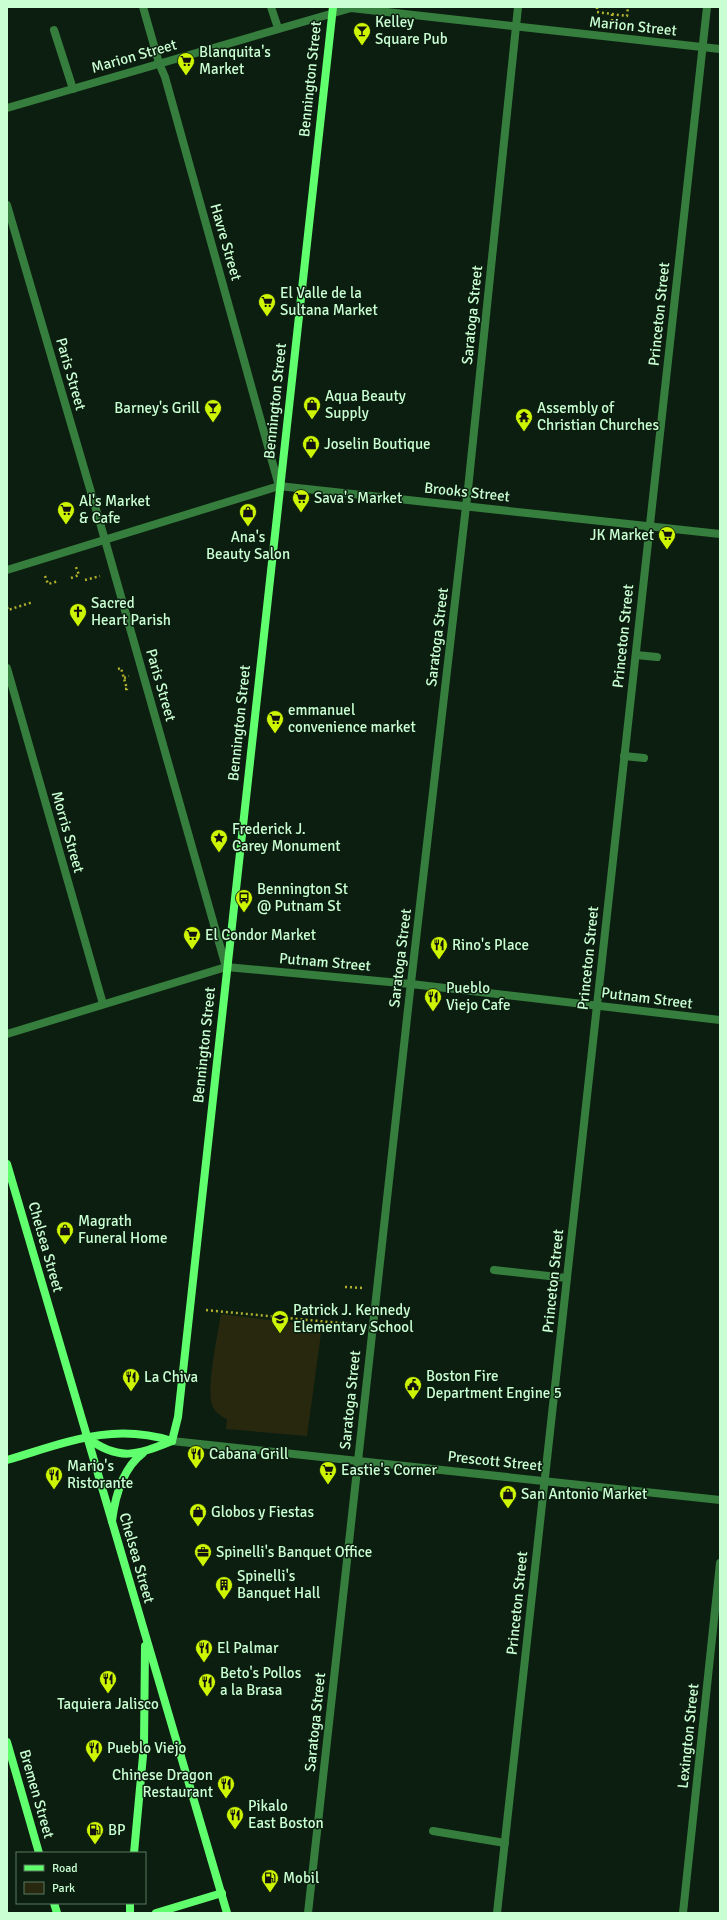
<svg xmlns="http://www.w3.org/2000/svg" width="727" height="1920" font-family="Signika,sans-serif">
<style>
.green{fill:#28280f}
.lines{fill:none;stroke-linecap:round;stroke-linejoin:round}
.path{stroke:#b1b12b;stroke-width:2.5;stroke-dasharray:2 3;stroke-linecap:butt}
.lane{stroke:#367e3d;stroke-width:8}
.street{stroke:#367e3d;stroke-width:8}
.secondary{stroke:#60ff6d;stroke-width:8}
.labels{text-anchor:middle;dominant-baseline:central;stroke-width:3;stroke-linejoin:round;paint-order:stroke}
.poi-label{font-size:15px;fill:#c9ffd2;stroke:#0c1e10;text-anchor:start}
.street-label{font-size:15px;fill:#c9ffd2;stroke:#0c1e10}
</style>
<rect width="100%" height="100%" fill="#0c1e10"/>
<path class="green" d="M221,1314L322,1326L307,1436L226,1429L227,1419C222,1417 216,1413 213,1407C205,1393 218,1333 221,1314Z"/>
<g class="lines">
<g class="path">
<path d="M597,7V12L627,16L628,7"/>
<path d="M612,21V11"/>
<path d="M45,576L48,584L59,581"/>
<path d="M71,578L79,575L76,567"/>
<path d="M85,580L100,576"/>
<path d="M7,607L8,610L33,602"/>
<path d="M118,669L121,668L127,689H124"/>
<path d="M124,678L129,676"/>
<path d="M345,1287L364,1288"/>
<path d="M206,1310L360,1325"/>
</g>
<g class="lane">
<path d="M636,655L657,657"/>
<path d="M624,756L644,758"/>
</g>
<g class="street">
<path d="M143,7L159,63L165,77L279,486"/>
<path d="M271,7L278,28"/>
<path d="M54,30L73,89"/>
<path d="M7,108L351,8L720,49"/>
<path d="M7,205L105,540L226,967"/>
<path d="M7,570L279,486L720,534"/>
<path d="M7,668L103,1004"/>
<path d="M7,1034L226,967L411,984L720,1020"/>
<path d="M494,1270L567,1278"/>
<path d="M172,1441L720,1500"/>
<path d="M433,1831L505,1843"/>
<path d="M308,1913L409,1000L468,489L518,7"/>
<path d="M497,1913L707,7"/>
<path d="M683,1913L720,1563"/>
</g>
<g class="secondary">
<path d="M7,1164L227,1913"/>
<path d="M86,1437C119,1462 137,1455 172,1441"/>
<path d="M172,1441L178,1417L333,7"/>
<path d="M7,1460C65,1443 111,1422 172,1441"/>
<path d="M112,1521C115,1497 123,1468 143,1453"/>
<path d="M7,1742L39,1853"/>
<path d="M134,1853L144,1745L145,1646"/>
<path d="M54,1903L57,1913"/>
<path d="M130,1903V1913"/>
<path d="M156,1913L222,1893"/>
</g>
</g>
<defs>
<symbol id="bar-pin" viewBox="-11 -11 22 30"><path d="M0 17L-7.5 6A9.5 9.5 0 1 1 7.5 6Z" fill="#cdf400" stroke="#0c1e10"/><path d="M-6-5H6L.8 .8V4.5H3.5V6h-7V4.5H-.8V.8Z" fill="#111"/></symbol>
<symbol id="supermarket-pin" viewBox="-11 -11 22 30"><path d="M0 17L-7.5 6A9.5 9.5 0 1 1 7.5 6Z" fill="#cdf400" stroke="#0c1e10"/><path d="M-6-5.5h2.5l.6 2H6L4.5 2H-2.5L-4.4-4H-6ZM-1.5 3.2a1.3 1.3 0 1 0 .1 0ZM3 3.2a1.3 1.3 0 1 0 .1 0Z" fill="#111"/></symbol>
<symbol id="shop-pin" viewBox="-11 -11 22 30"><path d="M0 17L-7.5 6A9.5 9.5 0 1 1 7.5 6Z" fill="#cdf400" stroke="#0c1e10"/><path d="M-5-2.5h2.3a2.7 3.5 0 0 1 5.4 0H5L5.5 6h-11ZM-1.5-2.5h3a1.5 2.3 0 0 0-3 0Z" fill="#111"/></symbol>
<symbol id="temple-pin" viewBox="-11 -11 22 30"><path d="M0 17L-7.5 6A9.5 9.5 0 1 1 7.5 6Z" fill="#cdf400" stroke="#0c1e10"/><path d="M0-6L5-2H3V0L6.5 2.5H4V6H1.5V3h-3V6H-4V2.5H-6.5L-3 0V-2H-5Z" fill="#111"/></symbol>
<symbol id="church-pin" viewBox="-11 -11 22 30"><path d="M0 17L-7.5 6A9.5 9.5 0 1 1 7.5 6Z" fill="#cdf400" stroke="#0c1e10"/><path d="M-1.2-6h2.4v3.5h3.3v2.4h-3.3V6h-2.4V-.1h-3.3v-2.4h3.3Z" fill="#111"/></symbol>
<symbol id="sight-pin" viewBox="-11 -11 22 30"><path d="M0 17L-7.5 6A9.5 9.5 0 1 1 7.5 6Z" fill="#cdf400" stroke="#0c1e10"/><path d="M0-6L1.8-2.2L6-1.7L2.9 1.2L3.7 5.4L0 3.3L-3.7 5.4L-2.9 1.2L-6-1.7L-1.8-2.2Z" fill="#111"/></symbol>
<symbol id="bus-pin" viewBox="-11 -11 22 30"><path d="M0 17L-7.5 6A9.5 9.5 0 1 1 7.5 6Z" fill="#cdf400" stroke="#0c1e10"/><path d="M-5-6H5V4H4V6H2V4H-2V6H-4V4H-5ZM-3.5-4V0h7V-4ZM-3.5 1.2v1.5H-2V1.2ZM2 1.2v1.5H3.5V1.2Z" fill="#111"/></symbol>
<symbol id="restaurant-pin" viewBox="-11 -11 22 30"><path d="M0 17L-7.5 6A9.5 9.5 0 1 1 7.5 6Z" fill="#cdf400" stroke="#0c1e10"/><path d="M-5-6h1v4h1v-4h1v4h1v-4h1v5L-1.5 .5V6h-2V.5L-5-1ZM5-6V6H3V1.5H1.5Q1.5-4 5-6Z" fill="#111"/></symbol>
<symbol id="school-pin" viewBox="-11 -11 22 30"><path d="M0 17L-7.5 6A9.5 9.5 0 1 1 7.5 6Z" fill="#cdf400" stroke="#0c1e10"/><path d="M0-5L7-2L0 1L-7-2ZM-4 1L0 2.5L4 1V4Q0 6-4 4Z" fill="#111"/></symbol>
<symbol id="civic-pin" viewBox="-11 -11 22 30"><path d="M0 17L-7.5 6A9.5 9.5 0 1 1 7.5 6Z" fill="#cdf400" stroke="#0c1e10"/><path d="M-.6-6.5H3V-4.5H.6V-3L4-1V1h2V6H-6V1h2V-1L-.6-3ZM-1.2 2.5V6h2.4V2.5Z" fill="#111"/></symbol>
<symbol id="office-pin" viewBox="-11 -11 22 30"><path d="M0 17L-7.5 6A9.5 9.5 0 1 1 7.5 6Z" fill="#cdf400" stroke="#0c1e10"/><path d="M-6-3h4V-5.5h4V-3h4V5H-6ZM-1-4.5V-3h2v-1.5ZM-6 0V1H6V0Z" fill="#111"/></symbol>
<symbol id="building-pin" viewBox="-11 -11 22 30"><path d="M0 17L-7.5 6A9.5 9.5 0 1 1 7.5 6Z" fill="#cdf400" stroke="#0c1e10"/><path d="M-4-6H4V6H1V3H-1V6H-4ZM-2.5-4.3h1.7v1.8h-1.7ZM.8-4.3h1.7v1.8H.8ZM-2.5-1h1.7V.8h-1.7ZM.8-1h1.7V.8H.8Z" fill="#111"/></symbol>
<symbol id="fuel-pin" viewBox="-11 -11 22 30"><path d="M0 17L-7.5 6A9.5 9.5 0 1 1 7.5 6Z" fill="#cdf400" stroke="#0c1e10"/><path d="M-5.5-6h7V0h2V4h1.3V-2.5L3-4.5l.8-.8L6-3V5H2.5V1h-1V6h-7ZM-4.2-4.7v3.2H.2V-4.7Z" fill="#111"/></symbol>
</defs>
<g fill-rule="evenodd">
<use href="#bar-pin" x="352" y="21" width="20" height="27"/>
<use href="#supermarket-pin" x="176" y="51" width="20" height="27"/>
<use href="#supermarket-pin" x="257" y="292" width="20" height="27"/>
<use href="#shop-pin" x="302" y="395" width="20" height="27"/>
<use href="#bar-pin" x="203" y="398" width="20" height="27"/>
<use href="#temple-pin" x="514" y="407" width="20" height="27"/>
<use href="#shop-pin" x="301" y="434" width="20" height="27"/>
<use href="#supermarket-pin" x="291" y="488" width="20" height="27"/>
<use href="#supermarket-pin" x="56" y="500" width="20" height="27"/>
<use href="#shop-pin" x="238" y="502" width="20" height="27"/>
<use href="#supermarket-pin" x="657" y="525" width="20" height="27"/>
<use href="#church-pin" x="68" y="602" width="20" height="27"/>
<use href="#supermarket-pin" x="265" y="709" width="20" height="27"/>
<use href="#sight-pin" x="209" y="828" width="20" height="27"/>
<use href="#bus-pin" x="234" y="888" width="20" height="27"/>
<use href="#supermarket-pin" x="182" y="925" width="20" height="27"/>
<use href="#restaurant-pin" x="429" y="935" width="20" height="27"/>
<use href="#restaurant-pin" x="423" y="987" width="20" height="27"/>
<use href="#shop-pin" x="55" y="1220" width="20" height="27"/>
<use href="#school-pin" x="270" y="1309" width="20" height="27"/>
<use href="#restaurant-pin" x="121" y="1367" width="20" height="27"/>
<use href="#civic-pin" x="403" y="1375" width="20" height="27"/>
<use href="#restaurant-pin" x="186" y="1444" width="20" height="27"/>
<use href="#supermarket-pin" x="318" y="1460" width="20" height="27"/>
<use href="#restaurant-pin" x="44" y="1465" width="20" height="27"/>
<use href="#shop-pin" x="498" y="1484" width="20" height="27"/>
<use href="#shop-pin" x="188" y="1502" width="20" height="27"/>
<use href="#office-pin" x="193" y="1542" width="20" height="27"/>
<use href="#building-pin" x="214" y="1575" width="20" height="27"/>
<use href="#restaurant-pin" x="194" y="1638" width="20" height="27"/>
<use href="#restaurant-pin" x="98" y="1669" width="20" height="27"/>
<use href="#restaurant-pin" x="197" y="1672" width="20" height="27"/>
<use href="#restaurant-pin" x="84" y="1738" width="20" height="27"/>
<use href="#restaurant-pin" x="216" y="1774" width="20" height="27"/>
<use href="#restaurant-pin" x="225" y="1805" width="20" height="27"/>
<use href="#fuel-pin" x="85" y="1820" width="20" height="27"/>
<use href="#fuel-pin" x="260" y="1868" width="20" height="27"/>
</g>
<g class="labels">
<g class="poi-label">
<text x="375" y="22">Kelley<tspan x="375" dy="17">Square Pub</tspan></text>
<text x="199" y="52">Blanquita's<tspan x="199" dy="17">Market</tspan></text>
<text x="280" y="293">El Valle de la<tspan x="280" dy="17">Sultana Market</tspan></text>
<text x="325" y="396">Aqua Beauty<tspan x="325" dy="17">Supply</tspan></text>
<text x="200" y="408" text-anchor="end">Barney's Grill</text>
<text x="537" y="408">Assembly of<tspan x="537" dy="17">Christian Churches</tspan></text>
<text x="324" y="444">Joselin Boutique</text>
<text x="314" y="498">Sava's Market</text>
<text x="79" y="501">Al's Market<tspan x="79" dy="17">&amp; Cafe</tspan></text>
<text x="654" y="535" text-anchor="end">JK Market</text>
<text x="248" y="537" text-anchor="middle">Ana's<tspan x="248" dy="17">Beauty Salon</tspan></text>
<text x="91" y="603">Sacred<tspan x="91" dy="17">Heart Parish</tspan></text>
<text x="288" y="710">emmanuel<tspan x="288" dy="17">convenience market</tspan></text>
<text x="232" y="829">Frederick J.<tspan x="232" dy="17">Carey Monument</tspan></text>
<text x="257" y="889">Bennington St<tspan x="257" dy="17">@ Putnam St</tspan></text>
<text x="205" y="935">El Condor Market</text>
<text x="452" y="945">Rino's Place</text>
<text x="446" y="988">Pueblo<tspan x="446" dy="17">Viejo Cafe</tspan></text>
<text x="78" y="1221">Magrath<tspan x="78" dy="17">Funeral Home</tspan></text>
<text x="293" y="1310">Patrick J. Kennedy<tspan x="293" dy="17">Elementary School</tspan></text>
<text x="426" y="1376">Boston Fire<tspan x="426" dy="17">Department Engine 5</tspan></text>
<text x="144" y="1377">La Chiva</text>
<text x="209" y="1454">Cabana Grill</text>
<text x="67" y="1466">Mario's<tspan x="67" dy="17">Ristorante</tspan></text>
<text x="341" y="1470">Eastie's Corner</text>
<text x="521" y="1494">San Antonio Market</text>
<text x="211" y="1512">Globos y Fiestas</text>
<text x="216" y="1552">Spinelli's Banquet Office</text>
<text x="237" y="1576">Spinelli's<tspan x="237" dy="17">Banquet Hall</tspan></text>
<text x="217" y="1648">El Palmar</text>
<text x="220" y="1673">Beto's Pollos<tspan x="220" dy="17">a la Brasa</tspan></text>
<text x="108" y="1704" text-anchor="middle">Taquiera Jalisco</text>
<text x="107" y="1748">Pueblo Viejo</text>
<text x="213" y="1775" text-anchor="end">Chinese Dragon<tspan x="213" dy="17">Restaurant</tspan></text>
<text x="248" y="1806">Pikalo<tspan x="248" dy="17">East Boston</tspan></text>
<text x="108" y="1830">BP</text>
<text x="283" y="1878">Mobil</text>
</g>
<g class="street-label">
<text transform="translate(633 26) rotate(6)">Marion Street</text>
<text transform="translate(134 56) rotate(-16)">Marion Street</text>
<text transform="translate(310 79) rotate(-84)">Bennington Street</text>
<text transform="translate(226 242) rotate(74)">Havre Street</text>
<text transform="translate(659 314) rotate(-84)">Princeton Street</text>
<text transform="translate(472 315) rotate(-84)">Saratoga Street</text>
<text transform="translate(71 374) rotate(74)">Paris Street</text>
<text transform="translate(275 401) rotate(-84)">Bennington Street</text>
<text transform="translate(467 492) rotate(6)">Brooks Street</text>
<text transform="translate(623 636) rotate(-84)">Princeton Street</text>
<text transform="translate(437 637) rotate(-83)">Saratoga Street</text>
<text transform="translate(161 685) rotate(74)">Paris Street</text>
<text transform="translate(239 723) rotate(-84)">Bennington Street</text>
<text transform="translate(68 832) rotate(74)">Morris Street</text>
<text transform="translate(400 958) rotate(-83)">Saratoga Street</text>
<text transform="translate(588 958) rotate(-84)">Princeton Street</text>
<text transform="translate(325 962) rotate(5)">Putnam Street</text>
<text transform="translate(647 998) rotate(7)">Putnam Street</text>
<text transform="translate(204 1045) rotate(-84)">Bennington Street</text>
<text transform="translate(46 1247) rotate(74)">Chelsea Street</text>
<text transform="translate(553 1281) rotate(-84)">Princeton Street</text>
<text transform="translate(350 1400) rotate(-84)">Saratoga Street</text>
<text transform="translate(495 1461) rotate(6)">Prescott Street</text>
<text transform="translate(137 1558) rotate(74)">Chelsea Street</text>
<text transform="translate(517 1603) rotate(-84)">Princeton Street</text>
<text transform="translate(315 1722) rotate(-84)">Saratoga Street</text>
<text transform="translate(688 1736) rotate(-84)">Lexington Street</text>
<text transform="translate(37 1794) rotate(74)">Bremen Street</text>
</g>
</g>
<rect width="727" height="1920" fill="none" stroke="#c9ffd2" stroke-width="16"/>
<rect x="16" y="1852" width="130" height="52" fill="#0c1e10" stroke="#58785e"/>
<rect x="24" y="1865" width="20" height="6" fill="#60ff6d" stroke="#58785e"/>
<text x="52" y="1872" font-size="12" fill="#c9ffd2">Road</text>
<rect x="24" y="1882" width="20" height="12" fill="#28280f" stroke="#58785e"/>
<text x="52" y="1892" font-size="12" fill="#c9ffd2">Park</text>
</svg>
